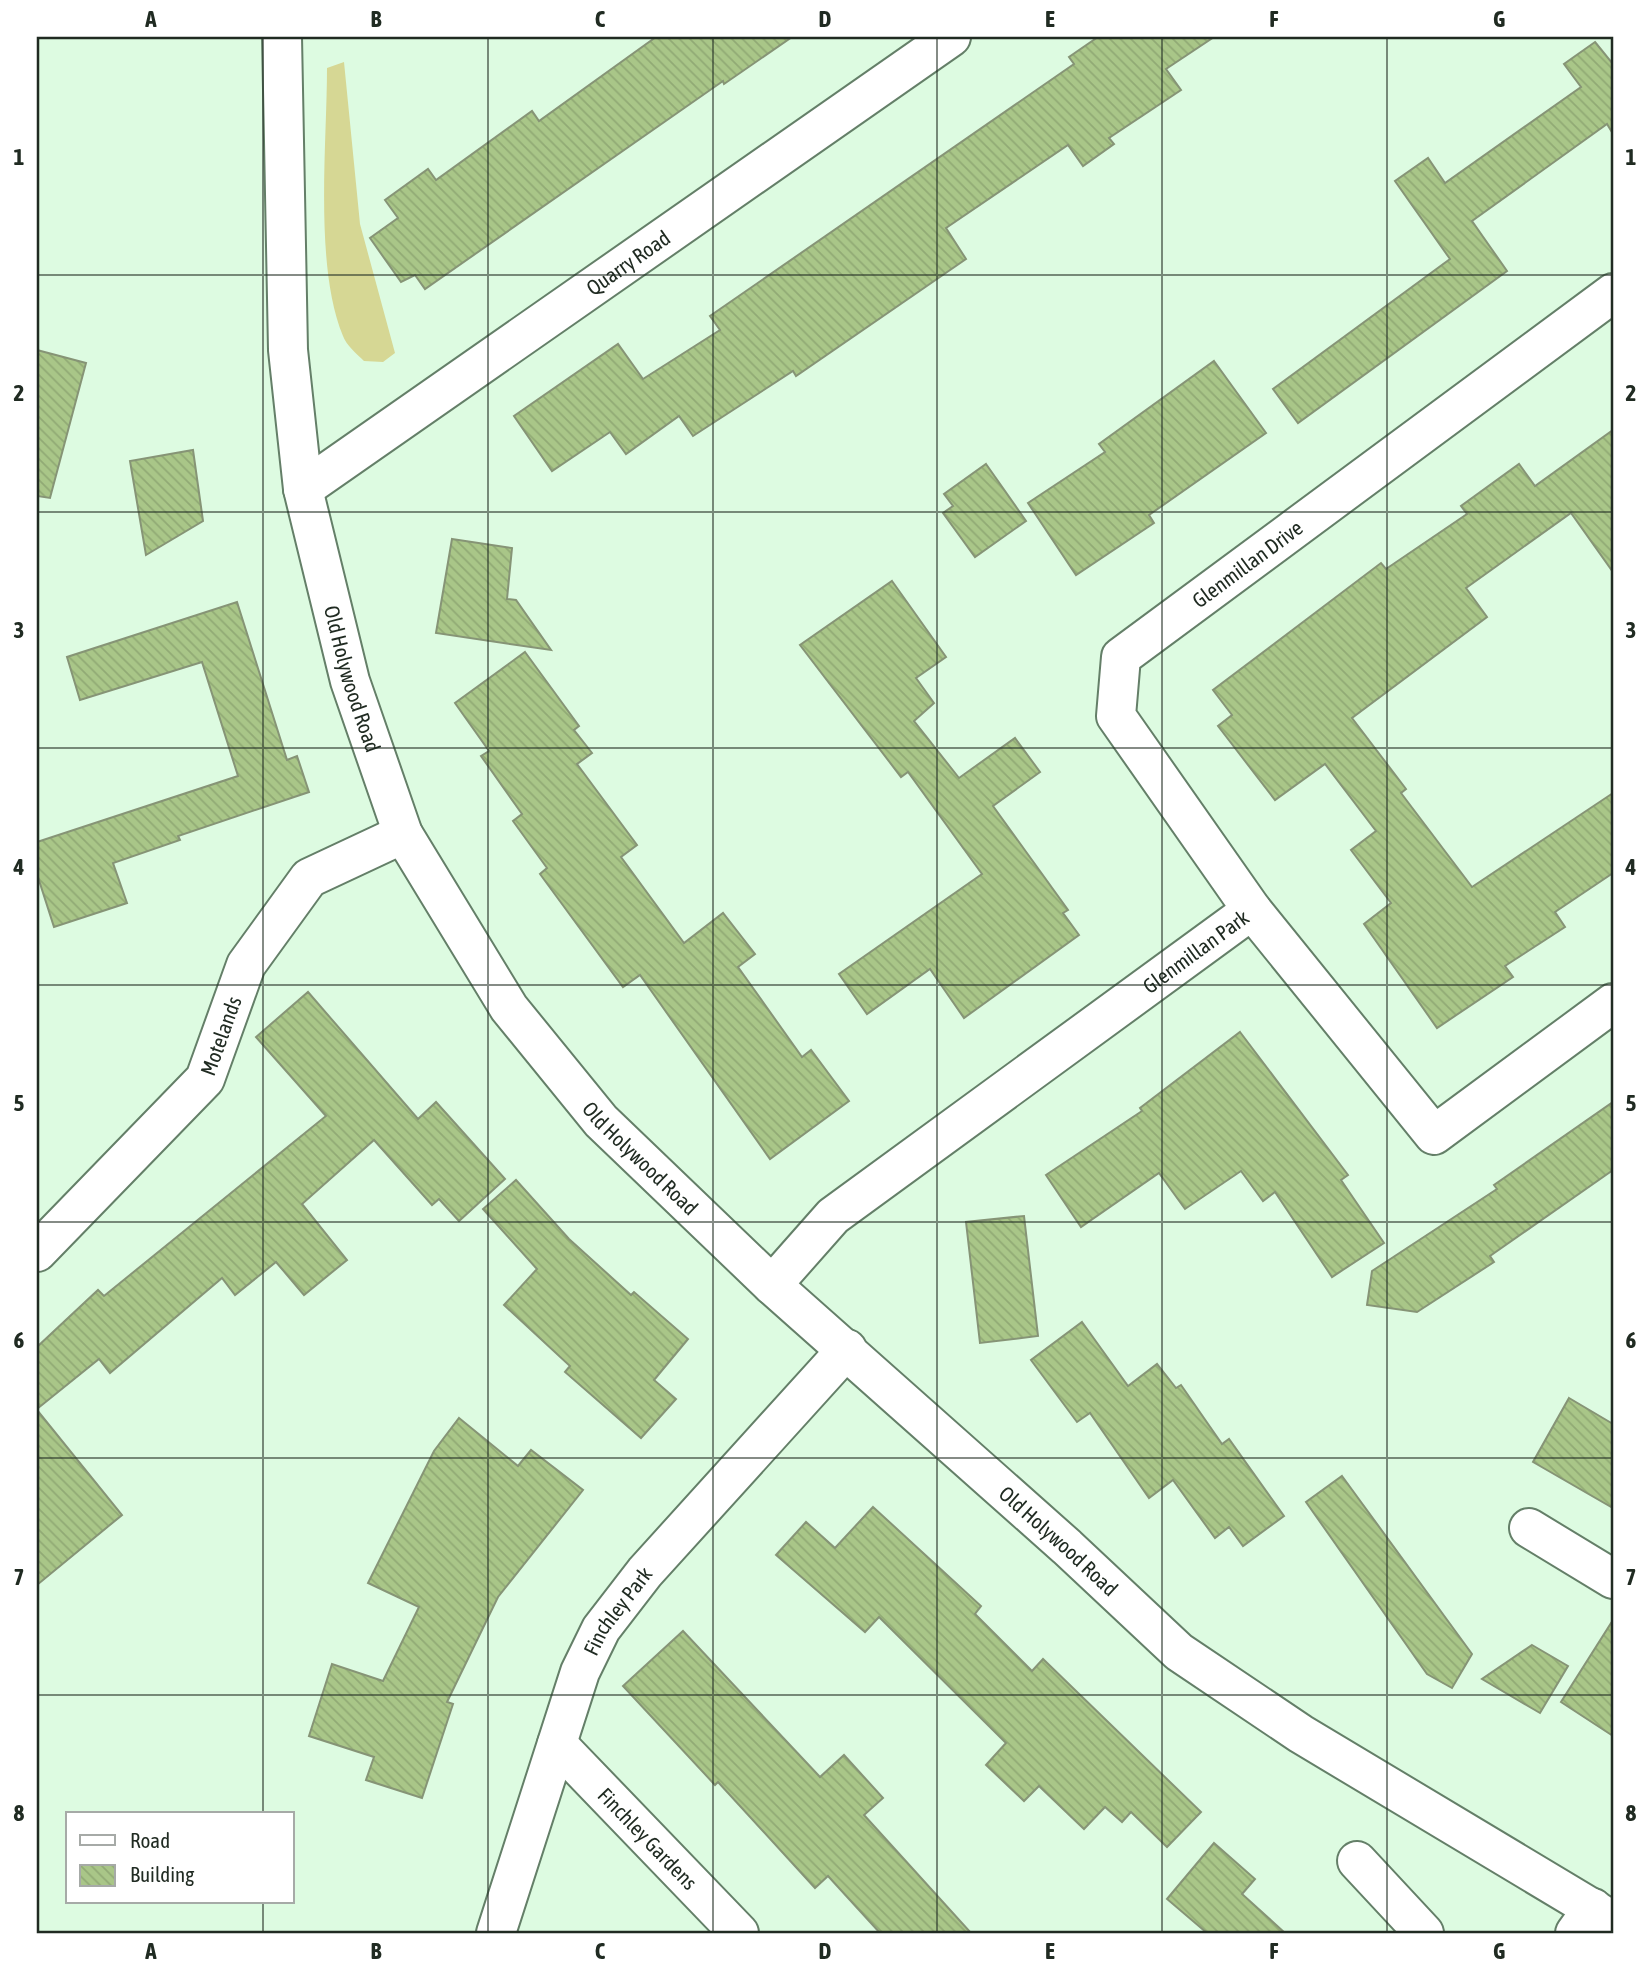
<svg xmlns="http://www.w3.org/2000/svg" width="1650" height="1970" font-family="'Asap Condensed',sans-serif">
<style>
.grass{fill:#d6d794}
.building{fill:url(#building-back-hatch);stroke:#869476;stroke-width:2}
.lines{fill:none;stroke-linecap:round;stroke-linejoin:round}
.street-casing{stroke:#647f68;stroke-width:42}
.secondary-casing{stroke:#647f68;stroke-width:42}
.street{stroke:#fff;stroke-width:38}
.secondary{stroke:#fff;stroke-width:38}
.grid{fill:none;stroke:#202b22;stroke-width:2;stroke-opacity:0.55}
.labels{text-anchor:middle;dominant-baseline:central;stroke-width:7;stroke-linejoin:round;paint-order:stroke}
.street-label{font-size:21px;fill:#202b22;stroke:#fff}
.neatline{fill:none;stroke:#202b22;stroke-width:2.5}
.grid-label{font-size:23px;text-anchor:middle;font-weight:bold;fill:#202b22}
</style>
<defs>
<pattern id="building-back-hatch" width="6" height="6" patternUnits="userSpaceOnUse" patternTransform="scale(1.75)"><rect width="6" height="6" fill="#a9c688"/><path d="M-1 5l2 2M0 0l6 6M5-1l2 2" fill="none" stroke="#91aa75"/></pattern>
</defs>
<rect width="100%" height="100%" fill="#ddfbe1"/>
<path class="grass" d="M344,62L360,224L395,353L383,362L364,361C357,354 346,345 343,336C314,266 327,145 327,68Z"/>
<g class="building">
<path d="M656,37H792L724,84L723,81L425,289L415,275L401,282L370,238L398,218L385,200L428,169L436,180L532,111L539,121Z"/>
<path d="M1098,37H1214L1166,69L1181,90L1109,138L1114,144L1083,166L1068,145L946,228L966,259L796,376L793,371L693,436L679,416L626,454L610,432L552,471L514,416L618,344L643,379L720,330L710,316L1074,64L1069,57Z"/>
<path d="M1595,42L1613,64V134L1607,124L1472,221L1507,271L1298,423L1273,389L1450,259L1395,181L1428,158L1445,183L1581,87L1564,64Z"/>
<path d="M37,350L86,363L50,498L37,496Z"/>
<path d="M1214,361L1266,433L1149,515L1154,523L1076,575L1028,503L1105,452L1099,444Z"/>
<path d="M1613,430V572L1571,513L1466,588L1487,617L1352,718L1406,789L1401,793L1472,887L1613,793V873L1555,912L1565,927L1505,966L1513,977L1437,1028L1364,924L1391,903L1351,850L1376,831L1325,764L1275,800L1218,726L1232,715L1213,690L1381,563L1386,569L1467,514L1461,506L1519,464L1535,486Z"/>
<path d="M193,450L203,521L146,555L130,461Z"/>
<path d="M986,464L1026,521L975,557L943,513L953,506L944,494Z"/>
<path d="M452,539L512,548L507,599L516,600L551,650L436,633Z"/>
<path d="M892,581L946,657L916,678L934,703L914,721L959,778L1015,738L1040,772L993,806L1068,910L1063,913L1079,935L964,1018L930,969L867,1014L839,974L982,874L908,772L901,777L800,645Z"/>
<path d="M237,602L287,760L297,756L309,792L178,836L180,840L113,863L127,903L54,927L37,874V842L238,776L202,662L80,700L67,657Z"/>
<path d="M525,652L579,726L574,730L592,753L577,764L637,845L621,857L684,943L723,913L755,954L738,967L802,1057L811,1050L849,1101L770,1159L640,975L623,987L540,874L547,868L513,821L522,814L481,756L489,751L455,703Z"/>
<path d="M308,992L418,1119L436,1102L505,1179L459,1221L439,1199L432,1205L374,1140L302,1204L347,1260L304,1295L276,1262L235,1295L222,1278L110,1373L99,1359L37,1409V1347L98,1290L104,1296L326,1116L256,1037Z"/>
<path d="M1240,1032L1348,1175L1341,1180L1384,1243L1332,1277L1275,1192L1263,1201L1241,1171L1185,1209L1159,1173L1081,1227L1046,1175L1142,1111L1140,1108Z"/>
<path d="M1613,1102V1170L1490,1256L1494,1262L1417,1312L1367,1305L1372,1271L1497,1189L1494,1185Z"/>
<path d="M516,1180L569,1239L631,1295L634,1292L688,1339L654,1380L676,1399L641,1438L565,1372L570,1366L504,1305L537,1269L483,1209Z"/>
<path d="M1024,1216L1038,1336L980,1343L966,1222Z"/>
<path d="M1082,1322L1128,1386L1157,1364L1176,1388L1181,1385L1222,1444L1229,1439L1284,1516L1243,1546L1229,1527L1215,1538L1173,1480L1149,1498L1090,1413L1077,1422L1031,1360Z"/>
<path d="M1569,1398L1613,1424V1508L1533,1462Z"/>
<path d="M37,1410L122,1515L37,1585Z"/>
<path d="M459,1418L518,1466L531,1450L583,1490L498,1597L447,1702L453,1704L422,1798L366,1780L374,1757L309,1736L332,1664L383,1681L419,1607L368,1583L434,1451Z"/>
<path d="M1342,1476L1472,1654L1452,1688L1427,1674L1306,1502Z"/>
<path d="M873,1507L981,1606L975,1614L1032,1671L1043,1659L1201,1812L1167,1847L1131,1812L1122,1822L1105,1807L1084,1829L1039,1786L1024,1801L986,1765L1006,1743L879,1617L865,1632L776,1555L806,1522L835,1548Z"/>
<path d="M1613,1620V1736L1561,1702Z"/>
<path d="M683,1631L820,1777L844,1755L883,1798L864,1815L971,1933H880L828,1876L815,1888L718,1782L715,1785L623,1686Z"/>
<path d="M1532,1645L1568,1666L1540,1713L1482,1679Z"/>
<path d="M1214,1843L1255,1879L1242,1894L1285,1933H1207L1167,1899Z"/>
</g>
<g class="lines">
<defs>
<g id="street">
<path id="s1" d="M303,489L951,37"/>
<path id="s2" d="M1252,910L1116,716L1121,657L1613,293"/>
<path id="s3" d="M37,1252L205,1079L246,965L309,878L403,834"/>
<path id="s4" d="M772,1285L833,1216L1252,910L1434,1135L1613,1003"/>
<path d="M1529,1528L1613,1579"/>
<path id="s5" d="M557,1744L739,1933"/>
<path d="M1357,1861L1424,1933"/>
<path id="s6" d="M496,1933L580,1672L601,1629L645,1572L847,1349"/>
<path d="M1575,1933L1593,1908"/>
</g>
<g id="secondary">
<path id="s7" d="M282,37L288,350L303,489L350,681L403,834L509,1008L601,1121L772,1285L1067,1547L1179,1652L1301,1734L1613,1921"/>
</g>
</defs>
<use href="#street" class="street-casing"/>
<use href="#secondary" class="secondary-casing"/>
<use href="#street" class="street"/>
<use href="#secondary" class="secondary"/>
</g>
<path class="grid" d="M263,37V1814M488,37V1933M713,37V1933M937,37V1933M1162,37V1933M1387,37V1933M37,275H1613M37,512H1613M37,748H1613M37,985H1613M37,1222H1613M37,1458H1613M37,1695H1613M263,1902V1933"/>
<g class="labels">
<g class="street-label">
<text stroke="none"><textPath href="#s1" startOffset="396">Quarry Road</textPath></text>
<text stroke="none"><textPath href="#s2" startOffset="453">Glenmillan Drive</textPath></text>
<text stroke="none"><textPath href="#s7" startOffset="649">Old Holywood Road</textPath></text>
<text stroke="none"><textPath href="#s4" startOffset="541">Glenmillan Park</textPath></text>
<text stroke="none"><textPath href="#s3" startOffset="287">Motelands</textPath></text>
<text stroke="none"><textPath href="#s7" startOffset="1216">Old Holywood Road</textPath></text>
<text stroke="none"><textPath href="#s7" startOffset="1783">Old Holywood Road</textPath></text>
<text stroke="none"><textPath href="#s6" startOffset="346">Finchley Park</textPath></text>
<text stroke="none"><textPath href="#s5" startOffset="131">Finchley Gardens</textPath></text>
</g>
</g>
<rect width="1650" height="1970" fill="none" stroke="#ffffff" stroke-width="77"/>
<rect x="66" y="1812" width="228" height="91" fill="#ffffff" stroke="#a6aaa7" stroke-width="2"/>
<rect x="80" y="1835" width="35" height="10" fill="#ffffff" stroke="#a6aaa7" stroke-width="2"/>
<text x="130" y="1848" font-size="21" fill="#202b22">Road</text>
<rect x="80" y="1865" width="35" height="21" fill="url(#building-back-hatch)" stroke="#a6aaa7" stroke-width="2"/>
<text x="130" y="1882" font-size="21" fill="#202b22">Building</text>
<rect x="38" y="38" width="1574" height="1894" class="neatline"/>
<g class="grid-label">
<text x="151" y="27">A</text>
<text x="376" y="27">B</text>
<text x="600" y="27">C</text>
<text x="825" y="27">D</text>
<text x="1050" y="27">E</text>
<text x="1274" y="27">F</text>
<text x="1499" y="27">G</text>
<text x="19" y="165">1</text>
<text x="1631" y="165">1</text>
<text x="19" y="401">2</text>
<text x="1631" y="401">2</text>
<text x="19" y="638">3</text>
<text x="1631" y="638">3</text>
<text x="19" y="875">4</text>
<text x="1631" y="875">4</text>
<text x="19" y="1111">5</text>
<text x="1631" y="1111">5</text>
<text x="19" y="1348">6</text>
<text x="1631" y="1348">6</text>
<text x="19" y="1585">7</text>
<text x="1631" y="1585">7</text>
<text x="19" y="1821">8</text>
<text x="1631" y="1821">8</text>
<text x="151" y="1959">A</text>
<text x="376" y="1959">B</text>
<text x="600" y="1959">C</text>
<text x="825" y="1959">D</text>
<text x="1050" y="1959">E</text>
<text x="1274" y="1959">F</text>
<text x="1499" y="1959">G</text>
</g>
</svg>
